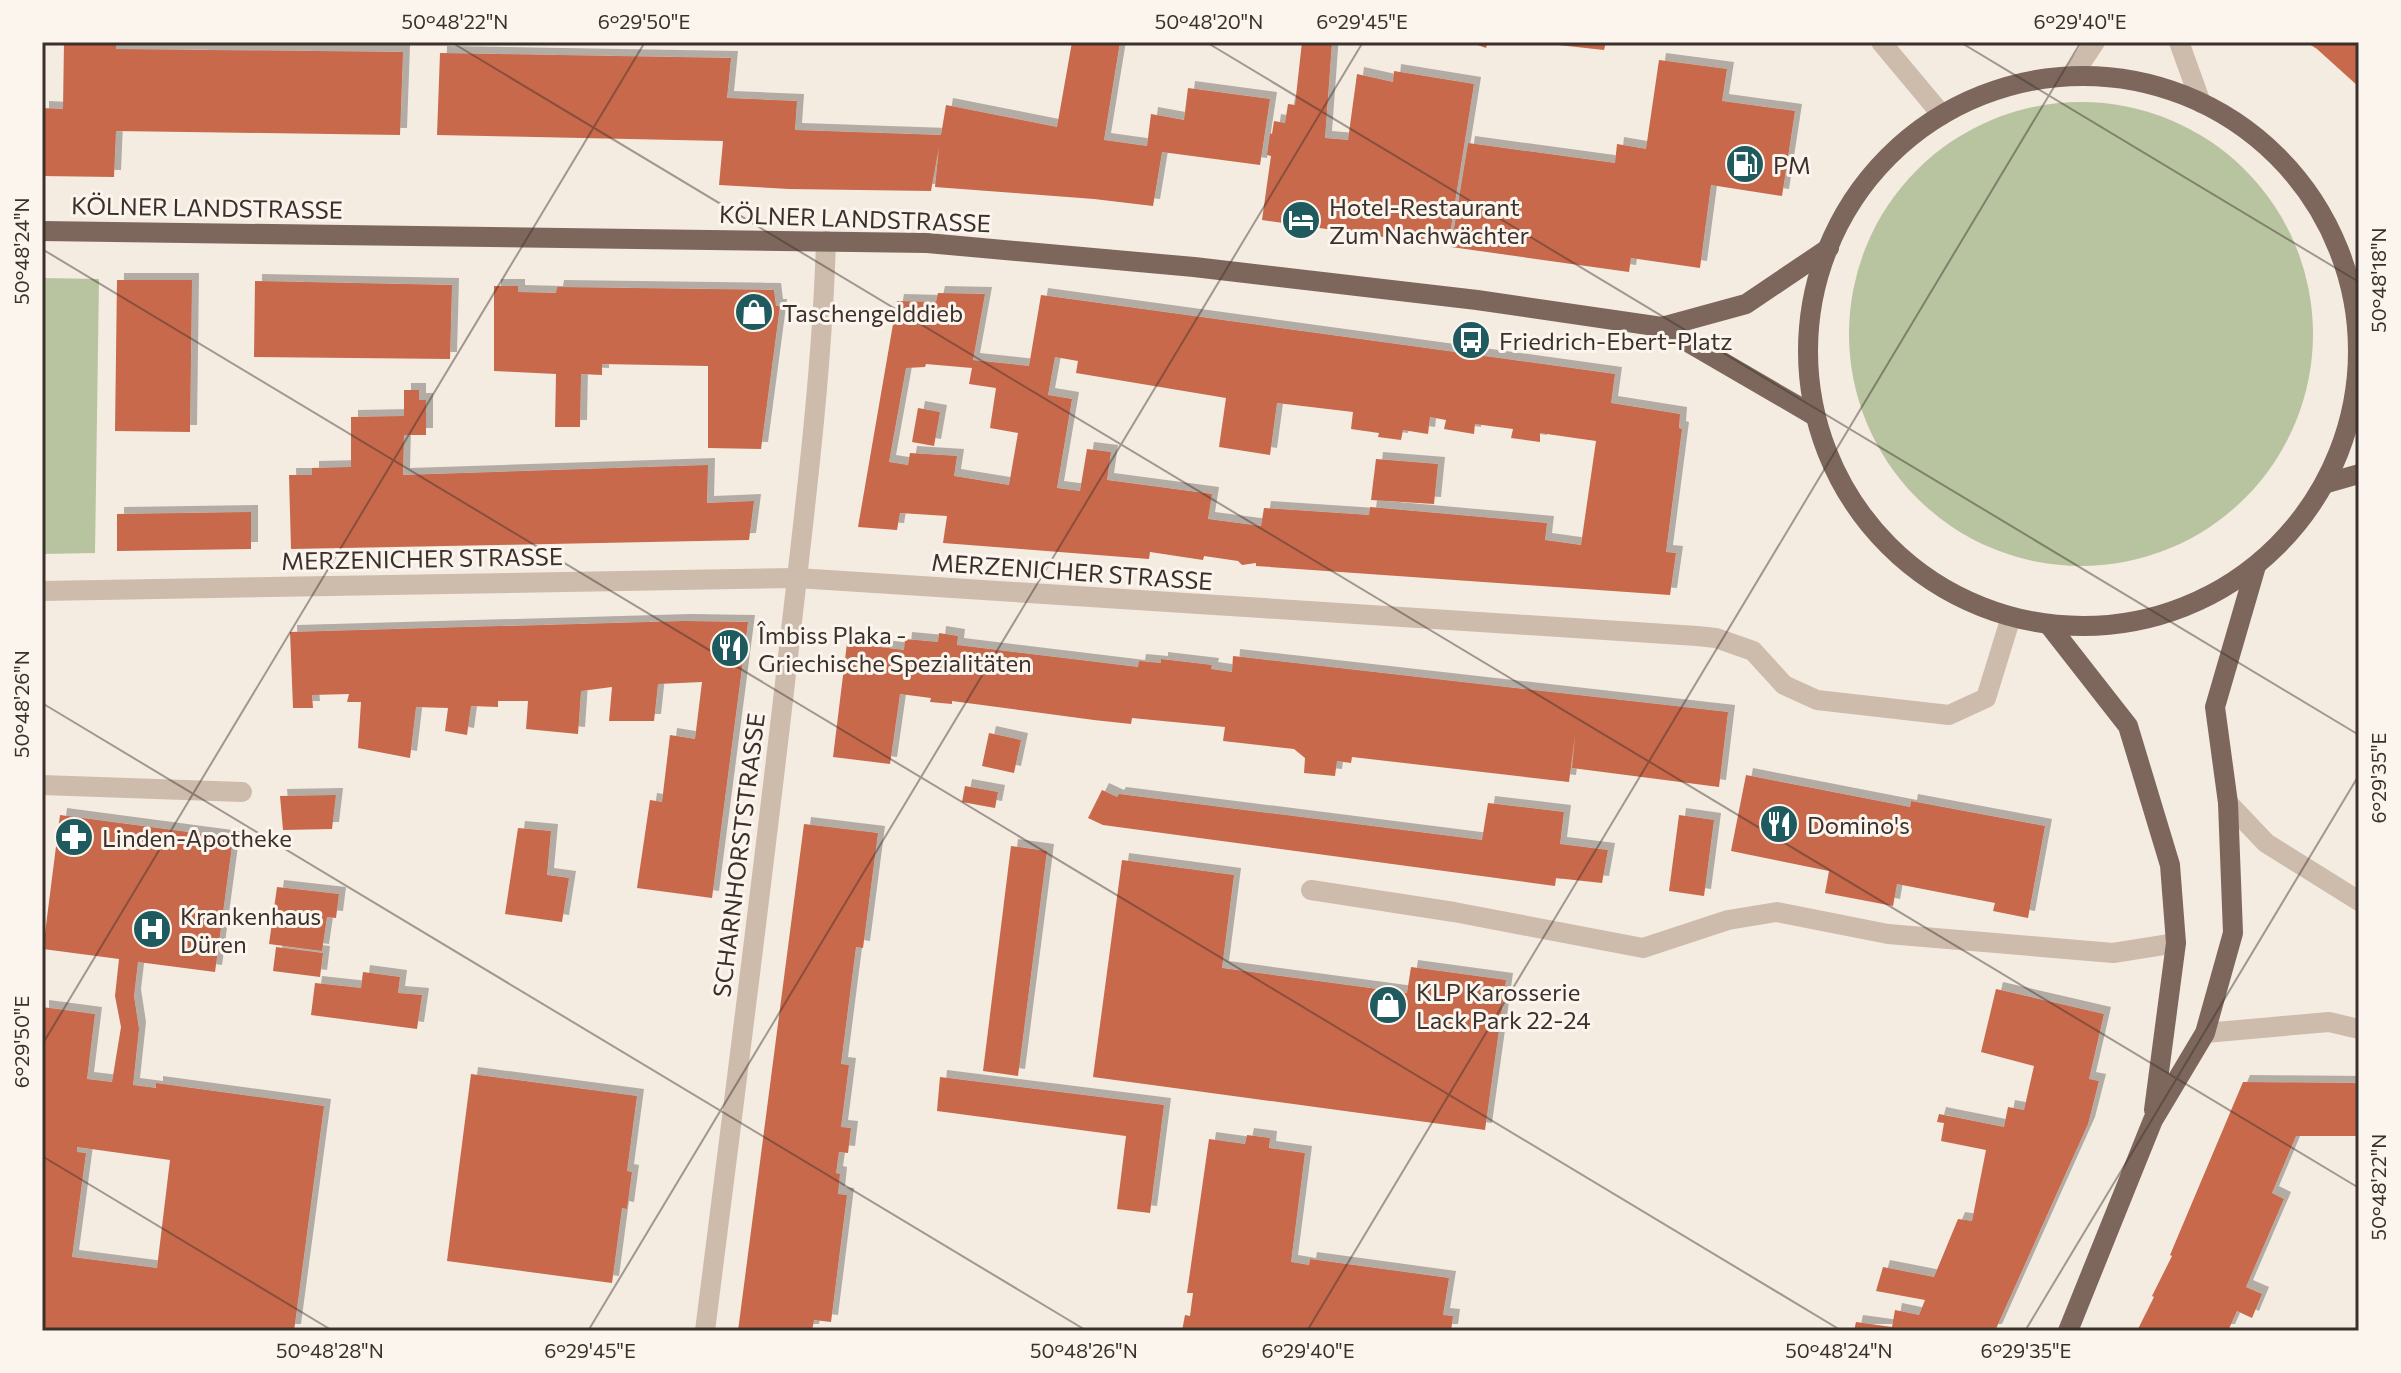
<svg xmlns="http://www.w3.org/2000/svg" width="2401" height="1373" font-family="Commissioner,sans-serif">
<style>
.green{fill:#b8c4a0}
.building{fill:#c8694b;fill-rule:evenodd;filter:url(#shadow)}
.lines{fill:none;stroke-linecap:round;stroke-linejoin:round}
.minor{stroke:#cdbbac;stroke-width:20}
.major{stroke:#7d675c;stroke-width:20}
.ticks{fill:none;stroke:#3b302b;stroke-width:2;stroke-opacity:0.45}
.labels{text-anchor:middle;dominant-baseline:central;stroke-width:6;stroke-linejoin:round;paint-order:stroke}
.poi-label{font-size:24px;fill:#3b302b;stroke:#fbf5ee;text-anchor:start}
.street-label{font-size:24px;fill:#3b302b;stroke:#fbf5ee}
.neatline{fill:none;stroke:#3b302b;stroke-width:3}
.ticks-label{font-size:20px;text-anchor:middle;fill:#3b302b}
</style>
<defs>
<filter id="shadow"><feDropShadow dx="7" dy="-7" stdDeviation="0" flood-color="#0004"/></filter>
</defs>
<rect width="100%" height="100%" fill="#f4ebe1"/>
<g class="green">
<circle cx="2081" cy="334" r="232"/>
<path d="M42,278L99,279L95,553L42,554Z"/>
</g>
<g class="building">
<path d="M64,42H116V49L403,52L400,135L116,131L114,177L42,176V108L63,109Z"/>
<path d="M1072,42H1120L1104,140L1147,146L1151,114L1184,120L1188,88L1270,99L1260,165L1162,152L1153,206L1094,199L935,187L939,147L931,191L789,189L719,185L723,141L437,135L440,53L731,58L727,98L797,101L795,130L941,135L946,105L1057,127Z"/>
<path d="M1302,42H1332L1325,138L1348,140L1357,74L1393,82L1394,71L1474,84L1448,246L1262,220L1271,156L1267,155L1270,133L1272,134L1274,121L1285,123L1288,104L1295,105Z"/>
<path d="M1469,42H1488L1486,48Z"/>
<path d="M1549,42H1606L1604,50L1549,44Z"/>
<path d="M2306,42H2359V87L2317,49Z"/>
<path d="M1659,60L1727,69L1722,101L1795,111L1782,196L1711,185L1700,268L1631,258L1629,272L1451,247L1468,143L1615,163L1617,144L1646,149Z"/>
<path d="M117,280H192L190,432L115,431Z"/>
<path d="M255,281L452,285L450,359L254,357Z"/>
<path d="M494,286H518V292L556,293L557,287L774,290L776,306H780L761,449L708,448V366L602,364V375L581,374L580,427H555L556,374L494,371Z"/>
<path d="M938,293L985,294L973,360L1029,366L1041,295L1615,374L1611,403L1680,414L1679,428L1682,429L1666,552L1676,553L1670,595L1256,566V563L1242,565L1238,561L1204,556L1203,560L1150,552L1149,559L943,543L947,516L900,513L897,530L858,527L897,301L936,302ZM1055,357L1078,361L1076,373L1226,398L1219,447L1270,455L1277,403L1353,412L1351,429L1379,433L1378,437L1401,440L1403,430L1428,434L1430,417L1446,420L1444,429L1474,434L1475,424L1513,429L1511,438L1540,442V433L1596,441L1581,545L1545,540L1547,523L1370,507L1369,515L1264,508L1261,526L1208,519L1212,494L1107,480L1111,452L1087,449L1080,491L1057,488L1072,399L1048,395ZM926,364L972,368L969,384L996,388L990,428L1018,433L1009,485L954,476L957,456L910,453L908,465L889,462L906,368L925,367Z"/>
<path d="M404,390H419V400H426V435H404L403,475L708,465L707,503L754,501L749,540L291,549L289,475H312V468L351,467V417L404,416Z"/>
<path d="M918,408L940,412L934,446L912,442Z"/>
<path d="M1376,459L1438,464L1434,504L1371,500Z"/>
<path d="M251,512V549L117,551V514Z"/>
<path d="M684,621L748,622L712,898L637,888L650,800L662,802L670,735L695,739L702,682L658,684L654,721H609L612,687L581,691L578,734L526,729L528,701H498V707L471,706L467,735L445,731L448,708L416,707L410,758L358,748L361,702H347L349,694L312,695L313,708H293L290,632Z"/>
<path d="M939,633L958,636L957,645L1138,667L1139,661L1161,663V659L1212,665L1211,669L1232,672L1233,656L1728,712L1719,787L1572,768L1575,735L1569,782L1352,757L1351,763L1337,761L1335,776L1304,773L1305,758L1294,749L1223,741L1225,727L1132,718L1131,724L1094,720L952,701V704L930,702L931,698L900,694L890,764L833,757L847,643L904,650L905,639L938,642Z"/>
<path d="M989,733L1021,740L1014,773L982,766Z"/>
<path d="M1746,775L1910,807L1911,801L2045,826L2028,918L1993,911L1995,903L1897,884L1893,906L1825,893L1829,871L1731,851Z"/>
<path d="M965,786L998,792L995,808L962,802Z"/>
<path d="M1102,790L1117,797L1119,794L1482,840L1488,803L1564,812L1560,844L1608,850L1602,883L1556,878L1555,886L1103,825L1088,818Z"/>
<path d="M336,795L332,829L283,830L280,796Z"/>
<path d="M60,815L233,838L215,972L138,962L134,996L139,1029L133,1085L156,1088V1083L324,1106L294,1331H42V1007L95,1014L87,1079L112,1082L121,1027L115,996L119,959L43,949ZM77,1147L170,1160L157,1268L72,1257L86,1153L77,1152Z"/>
<path d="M1679,815L1714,820L1704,896L1669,891Z"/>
<path d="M804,824L878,833L863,948L856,947L841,1064L849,1065L841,1127L851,1128L848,1153L839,1152L836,1173L840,1174L838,1194L847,1195L831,1322L814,1320L812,1331H738Z"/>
<path d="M518,828L551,831L547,875L569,878L562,922L505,914Z"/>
<path d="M1011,846L1047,851L1018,1076L983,1071Z"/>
<path d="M1122,860L1234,875L1222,968L1407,993L1411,967L1506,980L1485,1130L1093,1077Z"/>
<path d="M277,887L339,894L336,918L327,917L322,951L269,944Z"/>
<path d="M276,947L323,953L320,977L273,971Z"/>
<path d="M363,972L400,977L398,993L422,995L417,1029L311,1015L315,983L361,988Z"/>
<path d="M1996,989L2104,1014L2089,1079L2099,1081L2088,1124L1995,1331H1854L1856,1322L1892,1327L1895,1310L1919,1315L1925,1300L1876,1291L1883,1267L1934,1277L1958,1219L1972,1221L1986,1150L1941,1141L1944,1123L1937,1122L1939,1114L2004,1127L2008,1107L2024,1110L2034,1066L1981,1052Z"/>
<path d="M471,1074L637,1096L627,1171L632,1172L627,1209L622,1208L612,1283L447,1261Z"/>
<path d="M940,1077L1164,1105L1150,1213L1117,1209L1126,1136L937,1111Z"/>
<path d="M2243,1082L2359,1083V1136H2296L2272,1193L2284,1199L2246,1287L2262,1294L2252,1318L2237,1311L2228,1331H2137L2154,1297L2152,1296L2172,1256L2170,1255Z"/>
<path d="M1247,1135L1270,1138L1269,1148L1305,1153L1291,1262L1309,1265L1310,1259L1449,1278L1443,1315L1453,1316L1451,1331H1182L1185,1315L1190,1316L1193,1293H1187L1209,1139L1245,1144Z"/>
</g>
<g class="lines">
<g class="minor">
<path d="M1881,42L1942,115"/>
<path d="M2179,42L2201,103"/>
<path d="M2075,72L2095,42"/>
<path d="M42,591L797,578L1697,636L1716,638L1753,651L1784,685L1817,700L1949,715L1986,698L2011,617"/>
<path d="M42,785L242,792"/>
<path d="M2228,803L2266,843L2359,901"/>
<path d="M1311,890L1454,912L1643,948L1728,920L1777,912L1888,934L2113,953L2176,943"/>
<path d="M2205,1033L2329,1022L2359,1029"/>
<path d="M705,1331C734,1101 764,870 790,639C805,507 822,374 826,241"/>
</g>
<g class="major">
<circle cx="2083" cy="351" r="275"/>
<path d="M42,231L927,243L1194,267L1477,300L1662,327L1815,416"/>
<path d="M1662,327L1746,304L1829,248"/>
<path d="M2324,484L2359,474"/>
<path d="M2049,625L2128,726L2170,865L2176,943L2154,1110"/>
<path d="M2068,1331L2153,1120L2205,1033L2233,933L2228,803L2215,707L2256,566"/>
</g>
</g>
<path class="ticks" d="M451,42L2359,1188M1206,42L2359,735M1960,42L2359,282M42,249L1842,1331M42,703L1087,1331M42,1045L645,42M42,1156L333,1331M588,1331L1363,42M1307,1331L2081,42M2025,1331L2359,775"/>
<defs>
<symbol id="fuel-disc" viewBox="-11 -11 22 22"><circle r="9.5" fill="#1f5a5e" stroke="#fbf5ee"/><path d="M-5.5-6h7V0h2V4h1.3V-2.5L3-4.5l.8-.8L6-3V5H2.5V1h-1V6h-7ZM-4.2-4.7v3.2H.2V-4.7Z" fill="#fff"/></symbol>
<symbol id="hotel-disc" viewBox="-11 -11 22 22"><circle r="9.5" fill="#1f5a5e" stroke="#fbf5ee"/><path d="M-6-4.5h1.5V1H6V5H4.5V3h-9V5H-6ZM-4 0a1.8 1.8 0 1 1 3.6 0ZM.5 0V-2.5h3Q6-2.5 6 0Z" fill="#fff"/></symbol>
<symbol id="shop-disc" viewBox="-11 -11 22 22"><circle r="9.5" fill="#1f5a5e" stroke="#fbf5ee"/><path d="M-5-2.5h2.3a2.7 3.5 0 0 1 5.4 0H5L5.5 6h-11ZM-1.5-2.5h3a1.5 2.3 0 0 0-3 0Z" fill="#fff"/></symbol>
<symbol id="bus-disc" viewBox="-11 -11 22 22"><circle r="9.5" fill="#1f5a5e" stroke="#fbf5ee"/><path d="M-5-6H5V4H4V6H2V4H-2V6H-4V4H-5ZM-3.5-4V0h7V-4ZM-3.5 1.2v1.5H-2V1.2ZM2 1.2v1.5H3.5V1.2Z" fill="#fff"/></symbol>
<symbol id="restaurant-disc" viewBox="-11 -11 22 22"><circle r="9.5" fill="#1f5a5e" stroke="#fbf5ee"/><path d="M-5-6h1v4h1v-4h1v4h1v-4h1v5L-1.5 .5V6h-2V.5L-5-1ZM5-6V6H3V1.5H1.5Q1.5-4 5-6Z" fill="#fff"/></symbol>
<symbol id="pharmacy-disc" viewBox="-11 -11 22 22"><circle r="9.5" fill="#1f5a5e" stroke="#fbf5ee"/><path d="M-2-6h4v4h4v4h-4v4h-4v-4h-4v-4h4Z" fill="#fff"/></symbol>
<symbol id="hospital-disc" viewBox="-11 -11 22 22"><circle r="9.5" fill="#1f5a5e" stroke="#fbf5ee"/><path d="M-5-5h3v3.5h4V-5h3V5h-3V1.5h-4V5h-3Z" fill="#fff"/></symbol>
</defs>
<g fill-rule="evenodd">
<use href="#fuel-disc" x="1723" y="142" width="44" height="44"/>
<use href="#hotel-disc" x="1279" y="198" width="44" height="44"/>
<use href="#shop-disc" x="732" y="290" width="44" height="44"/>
<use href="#bus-disc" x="1449" y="318" width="44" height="44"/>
<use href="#restaurant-disc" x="708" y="626" width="44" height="44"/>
<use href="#restaurant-disc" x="1757" y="802" width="44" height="44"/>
<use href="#pharmacy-disc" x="52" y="815" width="44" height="44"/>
<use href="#hospital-disc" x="130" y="907" width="44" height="44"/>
<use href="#shop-disc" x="1366" y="983" width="44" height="44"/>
</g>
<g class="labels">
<g class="poi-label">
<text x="1773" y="164">PM</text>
<text x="1329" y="206">Hotel-Restaurant<tspan x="1329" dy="28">Zum Nachwächter</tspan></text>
<text x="782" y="312">Taschengelddieb</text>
<text x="1499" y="340">Friedrich-Ebert-Platz</text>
<text x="758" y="634">Îmbiss Plaka -<tspan x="758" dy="28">Griechische Spezialitäten</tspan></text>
<text x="1807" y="824">Domino's</text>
<text x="102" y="837">Linden-Apotheke</text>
<text x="180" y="915">Krankenhaus<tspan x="180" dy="28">Düren</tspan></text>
<text x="1416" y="991">KLP Karosserie<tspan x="1416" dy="28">Lack Park 22-24</tspan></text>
</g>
<g class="street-label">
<text transform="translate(207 207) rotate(1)">KÖLNER LANDSTRASSE</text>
<text transform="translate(855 218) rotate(2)">KÖLNER LANDSTRASSE</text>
<text transform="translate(422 558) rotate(-1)">MERZENICHER STRASSE</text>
<text transform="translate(1072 571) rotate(4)">MERZENICHER STRASSE</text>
<text transform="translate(738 855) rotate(-83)">SCHARNHORSTSTRASSE</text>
</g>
</g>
<rect width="2401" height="1373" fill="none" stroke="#fbf5ee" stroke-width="88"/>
<rect x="44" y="44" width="2313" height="1285" class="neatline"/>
<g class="ticks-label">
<text x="455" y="29">50°48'22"N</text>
<text x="644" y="29">6°29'50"E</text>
<text x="1209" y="29">50°48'20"N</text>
<text x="1362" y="29">6°29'45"E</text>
<text x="2080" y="29">6°29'40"E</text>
<text transform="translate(22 251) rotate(-90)" y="7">50°48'24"N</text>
<text transform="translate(2379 280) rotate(-90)" y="7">50°48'18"N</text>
<text transform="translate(22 704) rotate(-90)" y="7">50°48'26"N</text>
<text transform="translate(2379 778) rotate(-90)" y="7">6°29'35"E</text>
<text transform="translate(22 1042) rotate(-90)" y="7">6°29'50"E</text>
<text transform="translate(2379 1187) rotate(-90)" y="7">50°48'22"N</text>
<text x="330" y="1358">50°48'28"N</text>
<text x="590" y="1358">6°29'45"E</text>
<text x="1084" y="1358">50°48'26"N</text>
<text x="1308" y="1358">6°29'40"E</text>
<text x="1839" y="1358">50°48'24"N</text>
<text x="2026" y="1358">6°29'35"E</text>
</g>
</svg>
